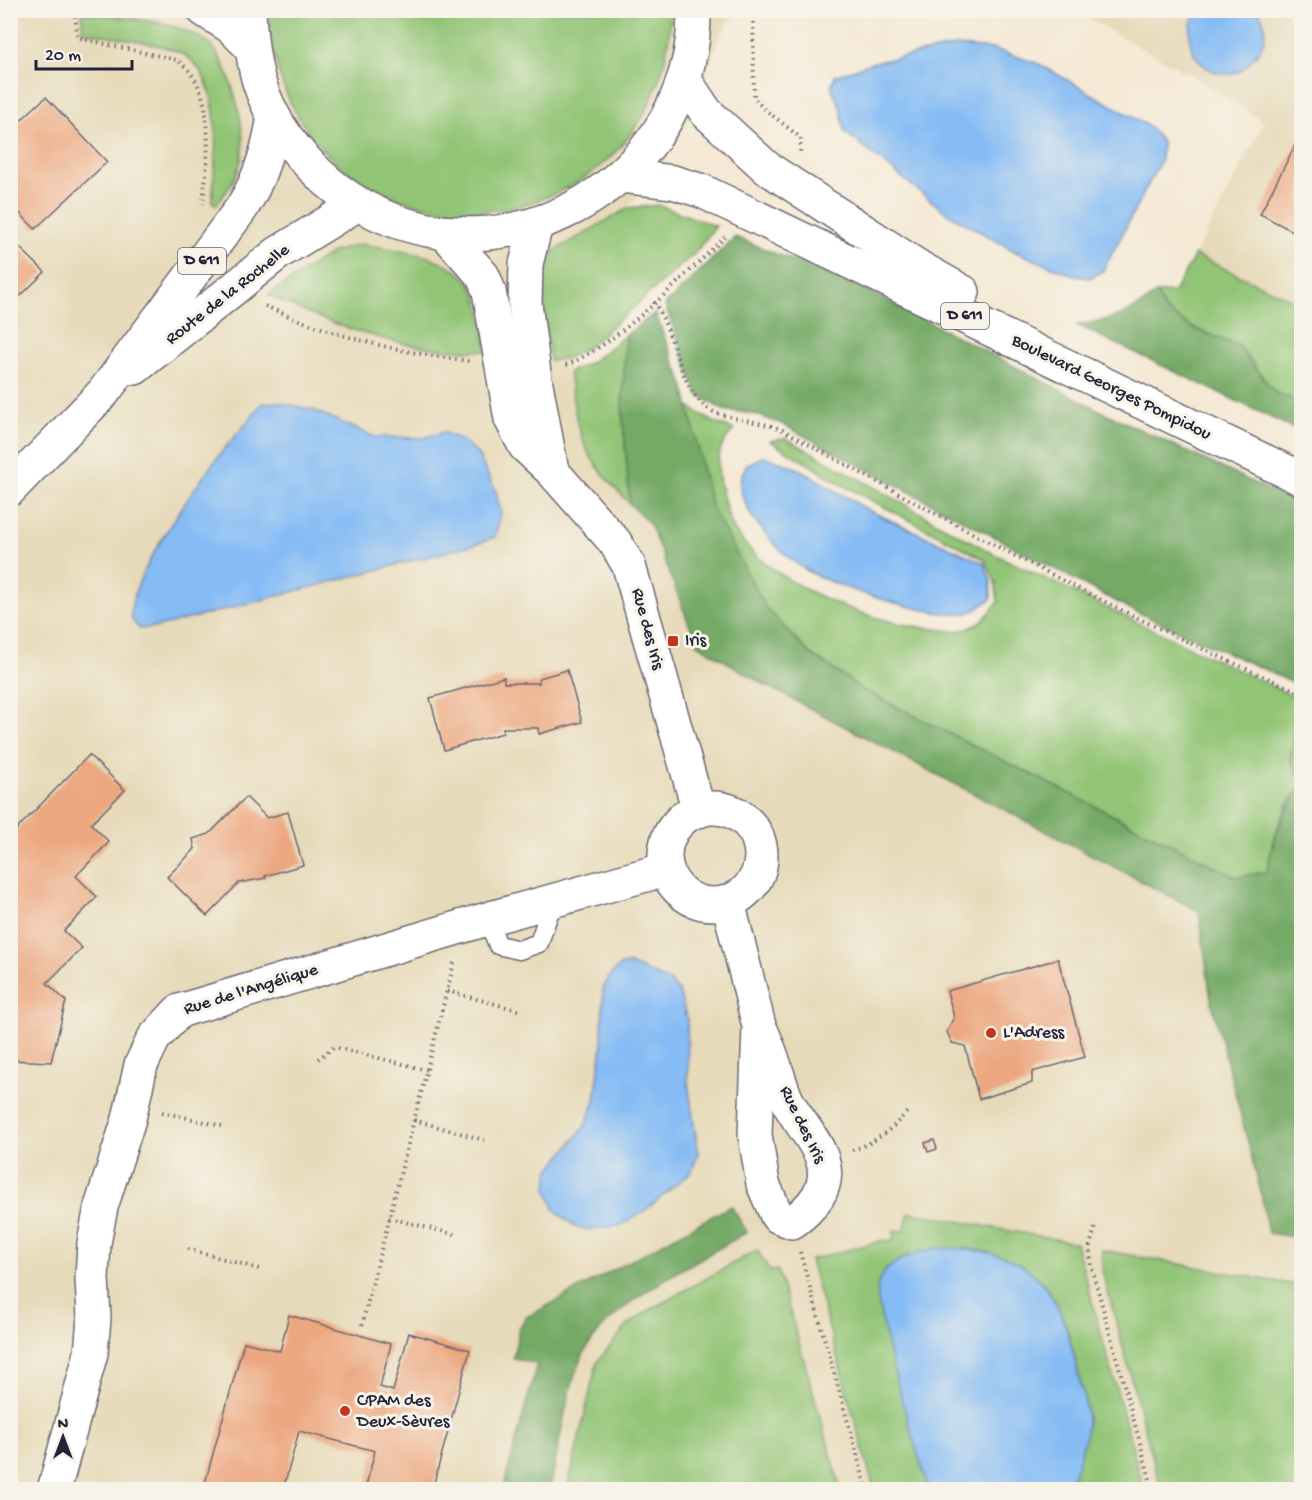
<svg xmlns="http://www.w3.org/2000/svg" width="1312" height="1500" font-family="'Gochi Hand',sans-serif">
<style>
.built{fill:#e7daba;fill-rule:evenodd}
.green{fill:#91c475;stroke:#5a7358;stroke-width:1.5}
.forest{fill:#74aa66;stroke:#4b6650;stroke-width:1.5}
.water{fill:#85bcf5;stroke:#546f98;stroke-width:1.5}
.building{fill:#eca780}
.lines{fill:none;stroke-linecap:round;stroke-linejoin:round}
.lane-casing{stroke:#6c6871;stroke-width:21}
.street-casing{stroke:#6c6871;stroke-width:36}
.secondary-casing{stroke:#6c6871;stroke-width:36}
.primary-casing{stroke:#6c6871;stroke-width:36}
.path{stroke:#6c6871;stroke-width:4;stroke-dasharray:1.5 4.5;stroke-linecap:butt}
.lane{stroke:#fff;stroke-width:18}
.street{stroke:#fff;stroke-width:33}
.secondary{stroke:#fff;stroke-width:33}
.primary{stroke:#fff;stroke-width:33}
.poi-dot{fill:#c8321e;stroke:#f7f3e8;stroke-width:2}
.labels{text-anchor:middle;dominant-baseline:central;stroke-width:6;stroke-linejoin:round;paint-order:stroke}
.shield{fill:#f7f3e8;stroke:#62616f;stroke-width:1.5}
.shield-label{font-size:16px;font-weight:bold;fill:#22223b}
.street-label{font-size:18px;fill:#22223b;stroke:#f7f3e8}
.poi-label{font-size:18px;fill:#22223b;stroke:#f7f3e8;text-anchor:start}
</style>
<rect width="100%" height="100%" fill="#f7f3e8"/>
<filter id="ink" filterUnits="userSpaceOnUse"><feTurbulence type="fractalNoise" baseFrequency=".0167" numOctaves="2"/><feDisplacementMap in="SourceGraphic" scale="12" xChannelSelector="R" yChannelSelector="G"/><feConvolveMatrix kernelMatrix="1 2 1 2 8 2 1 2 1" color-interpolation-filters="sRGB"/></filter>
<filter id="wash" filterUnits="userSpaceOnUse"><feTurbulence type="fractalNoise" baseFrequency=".008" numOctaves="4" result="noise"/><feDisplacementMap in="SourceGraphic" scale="24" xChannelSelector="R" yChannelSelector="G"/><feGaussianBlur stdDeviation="1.35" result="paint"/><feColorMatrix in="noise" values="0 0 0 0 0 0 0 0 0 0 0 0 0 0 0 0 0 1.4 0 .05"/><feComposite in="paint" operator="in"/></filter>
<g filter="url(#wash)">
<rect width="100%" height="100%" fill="#f5e9d5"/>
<g class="built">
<path d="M10,11H740L735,13L720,36L690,118L662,164L628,208L539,260L550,361L567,358L578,434L601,474L650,523L697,644L767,686L1199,911L1211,1000L1261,1193L1268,1233L1301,1238V1489H11ZM277,402L313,410L375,437L423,438L444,432L162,626L140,629L132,620L226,448L251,420L261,404ZM629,964L669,981L679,991L683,1005L688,1082L698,1153L692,1171L646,1210L548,1188L549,1171L585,1126L595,1101L602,1045L603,989L611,974L621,965Z"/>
<path d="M1074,11H1197L1190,22L1263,19L1258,11H1301V304L1195,255L1264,122L1194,77Z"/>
</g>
<g class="green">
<path d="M269,11V10L671,11C662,278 279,278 269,11Z"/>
<path d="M82,13C116,17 154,18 186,31C193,34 204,39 210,44C231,67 248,130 241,161C237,178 227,190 217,205L212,202C215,160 227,77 181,53C161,43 106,36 82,31Z"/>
<path d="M658,205L716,226L695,253L587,348L567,358L550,361L539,260L628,208Z"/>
<path d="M360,244C397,250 457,254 475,292C483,309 484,333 487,351C412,353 335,328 268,295L333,252Z"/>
<path d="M1195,255L1301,304V408L1290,398L1275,393L1239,346L1191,327L1165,310L1156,293L1174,292Z"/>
<path d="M626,335L622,406L630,504C580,452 579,442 569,372L591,362Z"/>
<path d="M688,406L711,421L734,430C716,446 716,465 721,488C725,501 727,520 735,531C770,585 874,625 936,629C944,630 955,632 963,630C980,626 988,615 998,602L995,581L984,559L846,487L770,441L786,438L990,552L1301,700V724L1296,726L1290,758L1301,781V787L1286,808L1273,839L1267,872L1236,877L867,692L808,652L766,608L711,506Z"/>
<path d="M909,1212L1076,1243L1144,1489H1069C1075,1471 1083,1451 1086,1432C1090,1413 1082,1392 1078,1373C1062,1299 1046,1258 962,1248L880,1304L929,1489H874L810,1260L884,1240L893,1242L894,1230L904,1231Z"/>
<path d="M757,1250L770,1271L778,1270L841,1489H567L597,1362L627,1326L644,1313Z"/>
<path d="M1102,1250L1301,1286V1489H1161L1102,1270Z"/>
</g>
<g class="forest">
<path d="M735,237L871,292L1101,411L1301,505V686L1130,609L782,424L754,414L723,410L698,395L665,305Z"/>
<path d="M1156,293L1165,310L1191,327L1239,346L1275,393L1290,398L1301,408V432L1077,325C1112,319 1129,316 1156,293Z"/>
<path d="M655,313L684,386L711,506L766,608L808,652L867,692L1236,877L1267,872C1273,839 1282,814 1301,787V1238L1268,1233L1261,1193L1211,1000L1199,911L767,686L697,644L650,524L630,504L622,406L626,335Z"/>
<path d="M1301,724H1302L1301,781L1290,758L1296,726Z"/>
<path d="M731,1206L747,1232C697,1262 614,1300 585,1351C567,1383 558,1452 550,1489H503L537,1364L513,1358L519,1329L525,1318Z"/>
</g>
<g class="water">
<path d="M1197,11H1258C1272,31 1264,47 1249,63C1243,69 1238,74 1229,74C1194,73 1180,38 1197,11Z"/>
<path d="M956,46L994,49L1039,64L1150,127L1162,142L1161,160L1103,271L1090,278L1075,276L1018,253L945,212L845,132L840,106L831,87L835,76L871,63Z"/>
<path d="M277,402L313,410L375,437L423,438L444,432L465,442L478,455L496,492L501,513L495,537L476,544L162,626L140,629C137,626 133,623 132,619C122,586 204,474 226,447C238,432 251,420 261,404Z"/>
<path d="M764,456L799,469L868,510L984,563L991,581V599C984,603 975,612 967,613C935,619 837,588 808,571C783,557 740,513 740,482C740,477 744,470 746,465Z"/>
<path d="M629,964L669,981L679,991L687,1019L688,1082L698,1153L692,1171L646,1210L622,1225L592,1230L575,1227L554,1209L547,1188L549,1171L585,1126L595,1101L602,1045L603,989L611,974L621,965Z"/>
<path d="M938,1248C1030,1247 1059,1283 1077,1369C1081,1388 1090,1412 1086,1432C1083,1451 1075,1471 1069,1489H929C919,1460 872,1305 878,1284C885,1260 918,1252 938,1248Z"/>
</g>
<g id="blocks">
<g class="building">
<path d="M46,97L107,162L35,229L10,203V130Z"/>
<path d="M1302,132V236L1260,214Z"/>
<path d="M10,238L45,272L10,306Z"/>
<path d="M567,670L582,722L539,734L538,728H503V733L444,750L430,698L504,677V683H539V678Z"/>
<path d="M89,755L125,790L91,824L109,842L76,876L97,897L64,931L82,948L47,983L66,1001L51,1062L10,1060V836Z"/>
<path d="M246,797L267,818L288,812L303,865L265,876L266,878L239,883L207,916L167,877L195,849L193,839L209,834Z"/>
<path d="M1058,959L1085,1057L1032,1072V1083L979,1099L965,1046L952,1043L947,1032L954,1017L947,991Z"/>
<path d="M934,1140L937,1149L928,1152L925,1143Z"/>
<path d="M289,1315L391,1344L380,1387L393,1391L409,1333L470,1350L432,1490H365L375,1451L299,1431L283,1490H203L244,1342L280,1351Z"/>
</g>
</g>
</g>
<g filter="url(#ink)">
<use href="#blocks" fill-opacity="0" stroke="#6c6871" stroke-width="1.5"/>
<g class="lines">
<defs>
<path id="lane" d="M487,919L498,945L519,950L539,943L553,901"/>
<g id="street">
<path d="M536,225L526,264L525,304L534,373L552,471"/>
<path d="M446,234L483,276L489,291L511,419L525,446L552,471L615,542L629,566L699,811"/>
<circle cx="713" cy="856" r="48"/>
<path d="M728,902L759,1026L755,1135L763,1184L777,1216L792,1222C803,1215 811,1207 818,1196C841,1158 798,1128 785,1096C776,1072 771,1049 759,1026"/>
<path d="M54,1490L91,1353L94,1318L92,1278L94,1243L101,1207L129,1119L141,1065L154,1038L179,1011L487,919L667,869"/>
</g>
<path id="secondary" d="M204,10L231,27L251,47"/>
<g id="primary">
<path d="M249,10C250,35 252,58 259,82C269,113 288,143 311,166C403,261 549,254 637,159C674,119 695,65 694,10"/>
<path d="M684,79L706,112L767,168L922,269L963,292"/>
<path d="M621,176L673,182L702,191L1302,479"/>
<path d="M135,368L278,253L358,204"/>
<path d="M10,489L103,393L241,209C260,180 268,151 274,117"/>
</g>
</defs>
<use href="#lane" class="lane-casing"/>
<use href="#street" class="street-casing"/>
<use href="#secondary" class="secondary-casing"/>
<use href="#primary" class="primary-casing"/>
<g class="path">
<path d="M75,10L77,36L83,39L177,60C219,89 207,160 203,204"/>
<path d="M753,10L754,98L763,108L801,138L800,152"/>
<path d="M654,302C676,333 679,396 714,412C734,420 759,421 781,429C952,523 1122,617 1302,693"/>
<path d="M265,306C330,335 398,353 469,361"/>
<path d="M566,365C617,345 684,276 725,237"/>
<path d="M447,991L521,1011"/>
<path d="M318,1059L334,1047L427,1070"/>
<path d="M162,1112L222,1126"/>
<path d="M414,1120L484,1140"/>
<path d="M852,1150C876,1143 892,1129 909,1110"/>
<path d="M389,1218L457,1235"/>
<path d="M1095,1228L1090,1246L1091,1265L1153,1490"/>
<path d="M188,1249L259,1269"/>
<path d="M800,1252L867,1490"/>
<path d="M362,1325L454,963"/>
</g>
<use href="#lane" class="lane"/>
<use href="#street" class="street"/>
<use href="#secondary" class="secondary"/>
<use href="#primary" class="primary"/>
</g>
</g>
<g class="poi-dot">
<rect x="667" y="635" width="12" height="12" rx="3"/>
<circle cx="991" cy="1033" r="6"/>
<circle cx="345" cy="1411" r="6"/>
</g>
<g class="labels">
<g class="shield">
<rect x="178" y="248" width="48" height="26" rx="4.5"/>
<rect x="941" y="303" width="48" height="26" rx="4.5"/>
</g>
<g class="shield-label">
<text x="202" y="261">D 611</text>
<text x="965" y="316">D 611</text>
</g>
<g class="street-label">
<text transform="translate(228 295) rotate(-38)">Route de la Rochelle</text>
<text transform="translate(1111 388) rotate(26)">Boulevard Georges Pompidou</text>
<text transform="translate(647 629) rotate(75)">Rue des Iris</text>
<text transform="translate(251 990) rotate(-17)">Rue de l'Angélique</text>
<text transform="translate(802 1125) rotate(64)">Rue des Iris</text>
</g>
<g class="poi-label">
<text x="685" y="641">Iris</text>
<text x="1003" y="1033">L'Adress</text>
<text x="357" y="1401">CPAM des<tspan x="357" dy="21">Deux-Sèvres</tspan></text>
</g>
</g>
<rect width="1312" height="1500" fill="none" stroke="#f7f3e8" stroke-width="36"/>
<g transform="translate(63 1437)" stroke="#f7f3e8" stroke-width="4.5" paint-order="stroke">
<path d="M0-4.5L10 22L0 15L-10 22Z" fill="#22223b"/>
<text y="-9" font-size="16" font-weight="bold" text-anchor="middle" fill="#22223b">N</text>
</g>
<path d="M36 60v9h96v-9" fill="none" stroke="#22223b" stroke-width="3"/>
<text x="45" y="60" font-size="18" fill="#22223b" stroke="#f7f3e8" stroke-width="4.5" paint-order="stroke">20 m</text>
</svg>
